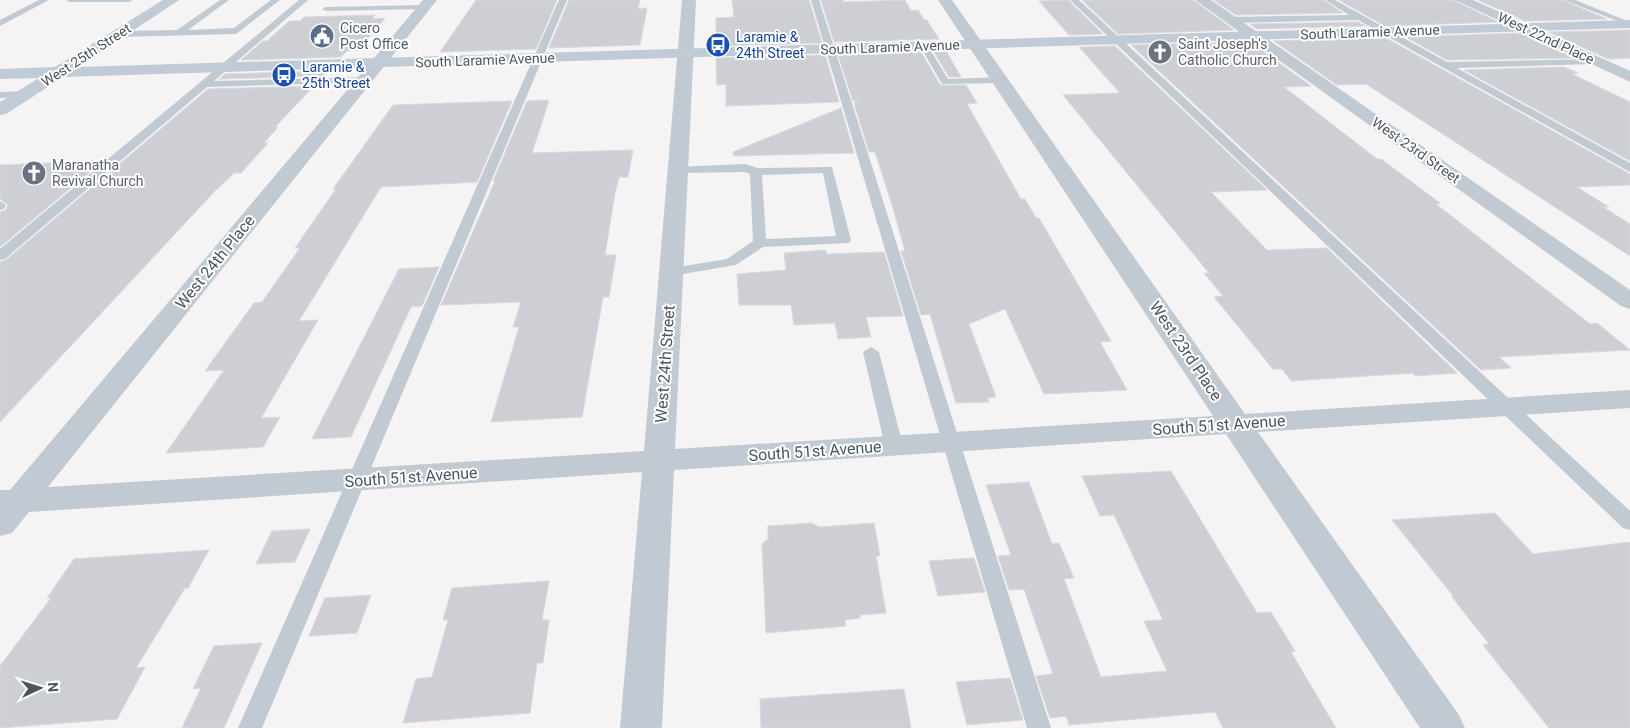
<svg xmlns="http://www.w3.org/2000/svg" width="1630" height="728" font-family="Roboto,sans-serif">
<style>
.building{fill:#cdcfd5;stroke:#d7d9de}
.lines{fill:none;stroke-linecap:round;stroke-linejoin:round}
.lane{fill:#c1cad2;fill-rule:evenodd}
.street{fill:#c1cad2;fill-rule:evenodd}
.secondary{fill:#c1cbd6;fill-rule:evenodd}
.labels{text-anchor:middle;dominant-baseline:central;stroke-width:4;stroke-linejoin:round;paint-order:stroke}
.far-service-label{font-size:14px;fill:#4e5e75;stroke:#fff;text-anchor:start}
.far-street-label{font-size:14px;fill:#4a5661;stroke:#fff}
.far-transit-label{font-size:14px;fill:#164399;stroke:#fff;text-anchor:start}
.far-worship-label{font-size:14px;fill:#5b616d;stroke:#fff;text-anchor:start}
.street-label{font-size:16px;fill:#4a5661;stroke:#fff}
</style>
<rect width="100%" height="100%" fill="#f5f3f3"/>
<g class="building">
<path d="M476,0H557L536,49L440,52Z"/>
<path d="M569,0H640L638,9L647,8L640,45L549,48Z"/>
<path d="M732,0H809L822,43L716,46V18L734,17Z"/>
<path d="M821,0H843V2L905,0L911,11L918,10L924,20H927L939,39L834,42Z"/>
<path d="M1068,0L1069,1L1103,34L1069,35L1039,1Z"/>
<path d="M1082,0H1193L1234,30L1118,34Z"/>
<path d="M1214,0H1323L1343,13L1236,15Z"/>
<path d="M1339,0H1453L1498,22L1385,26Z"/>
<path d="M1478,0H1562L1607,19L1525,21Z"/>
<path d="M375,15L372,19L385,18L358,50L347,51L341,57L241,60L263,41H267L289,21H300L304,17Z"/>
<path d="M1358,22L1365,26L1257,29L1250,24Z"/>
<path d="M1630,30V58L1608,59L1549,32Z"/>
<path d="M1522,33L1574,58L1447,60L1406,37Z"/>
<path d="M1386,38L1630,174V185L1577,187L1609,207H1603L1630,224V256L1366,84L1337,85L1274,41Z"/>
<path d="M1250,42L1311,86L1284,87L1377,159H1381L1440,203L1436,204L1590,324L1597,323L1630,350L1499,357L1511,368L1481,370L1131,45Z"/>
<path d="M1115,46L1267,190L1211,192L1267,250L1327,248L1457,373L1415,376L1413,373L1291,381L1282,369H1273L1214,297L1223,296L1204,273H1209L1063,95L1120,93L1079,47Z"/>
<path d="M946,51L961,77H949L934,52Z"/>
<path d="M921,52L940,85H966L977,103L967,104L1021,199H1025L1036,218H1039L1111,341L1100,342L1127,390L1044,394L1005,309L969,324L996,397L987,398L989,402L956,403L930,314L921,315L901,251H905L893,208L875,152H869L854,103L859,101H853L838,55Z"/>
<path d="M825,55L839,102L726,106V84L717,85L716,58Z"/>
<path d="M1564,67L1578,73L1572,74L1630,102V161L1464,70Z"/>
<path d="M328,71L323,76L219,79L225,74Z"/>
<path d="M314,86L275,127H278L264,143H268L241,173H234L214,192L0,422V262L6,260L208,89Z"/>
<path d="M549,100L532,153L633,150L628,177H619L615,193L605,255H616L609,297H603L582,417L491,422L519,327H513L521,302L441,305L495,181H493L527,101Z"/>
<path d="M512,101L477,182L381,187L299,321L318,320L261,418L280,417L263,447L166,453L224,370L205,371L254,303L262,302L300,248H295L336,189H333L393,105Z"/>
<path d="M841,108L854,153L734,156L733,152Z"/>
<path d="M94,161H103L0,247V212L6,210L8,205L0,199V165Z"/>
<path d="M826,250V254L884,252L903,316L866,317L871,337L838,339L835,323L794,325L791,305H739L737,274L786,270L784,253Z"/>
<path d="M439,267L422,306L411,307L351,437L312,439L399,269Z"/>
<path d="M1171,471L1257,613L1271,612L1295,651L1291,652L1336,728H1223L1215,712L1069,725L1066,716L1050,718L1036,676L1053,674L1024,589L1009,590L998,556L1011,555L986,485L1029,482L1052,544L1059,543L1074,578L1064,579L1101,677L1167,671L1144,621L1163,620L1114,515L1100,516L1082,476Z"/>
<path d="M1495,513L1533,554L1630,542V728H1549L1483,645L1489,644L1452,597H1454L1392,520Z"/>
<path d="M811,523L820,527L874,523L880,556H876L886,613L860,615V618L845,620L846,626L766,633L762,544L768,539V526Z"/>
<path d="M310,529L295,562L256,564L272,531Z"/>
<path d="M209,550L188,588H185L136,668L145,667L117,719L0,728V666L51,598H47L74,559Z"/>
<path d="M974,558L985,592L938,596L929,561Z"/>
<path d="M549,581L542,620H549L543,663H537L530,713L403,723L416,679L432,677L448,620H443L452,588Z"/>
<path d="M371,595L357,633L309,636L325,598Z"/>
<path d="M262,643L224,728H182L201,688L193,689L214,646Z"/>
<path d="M1010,678L1023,720L967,725L956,682Z"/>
<path d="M904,689L911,728H761L760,699Z"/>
</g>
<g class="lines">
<g class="lane">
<path d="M39,0H49L0,26V20Z"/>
<path d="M66,0H133L129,2H70Z"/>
<path d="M220,0H229L188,30L234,28L271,0H280L236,34L119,37L115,34L119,31L177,30Z"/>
<path d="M299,0H308L214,81L365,77L368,78V82L207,87L5,259L0,260V249Z"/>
<path d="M559,0H567L262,728H238Z"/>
<path d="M811,0H819L1051,728H1027Z"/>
<path d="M1070,0H1079L1630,511V530L1623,528Z"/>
<path d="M1325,0H1335L1447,62L1598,59V63L1595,64L1457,68L1630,163V172L1358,20L1231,23L1227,20L1231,17L1349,15Z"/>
<path d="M1564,0H1575L1630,22V26Z"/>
<path d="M424,5L428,7L427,9L326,11L322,9L326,7Z"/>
<path d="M924,43L928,46L948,79L1001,77L1006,80L1001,83L942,84L920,46Z"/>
<path d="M25,91L30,94L29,96L0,98V92Z"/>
<path d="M746,164L757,168L832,167L851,240L849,243L763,247L736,265L671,276L666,275L664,272L666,269L727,259L753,241L750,174L744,172L678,173L672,169L674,167ZM823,173L836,236L766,239L762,175Z"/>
<path d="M0,201L6,205L4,209L0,210Z"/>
<path d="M871,347L879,352L903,446L900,450L894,452L888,450L885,446L863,352Z"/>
</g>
<g class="street">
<path d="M423,0H437L48,487L644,451L682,0H696L675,449L1213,416L938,0H952L1245,414L1630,390V408L1258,432L1459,715L1465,728H1420L1226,434L674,470L662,728H620L642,472L29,512L12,533L0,536V490H10Z"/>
<path d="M1195,0H1211L1630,290V309L1621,306Z"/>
<path d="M1455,0H1473L1630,71V82Z"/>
</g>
<path class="secondary" d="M163,0H179L78,67L1630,20V28L63,77L6,114L0,115V102L39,78L0,79V69L55,67Z"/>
</g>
<defs>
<symbol id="civic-disc" viewBox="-11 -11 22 22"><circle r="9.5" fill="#5c6f8a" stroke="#fff"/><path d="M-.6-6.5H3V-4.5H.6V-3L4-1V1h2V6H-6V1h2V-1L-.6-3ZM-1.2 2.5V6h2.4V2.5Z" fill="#fff"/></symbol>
<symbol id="bus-disc" viewBox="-11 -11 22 22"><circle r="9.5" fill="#1a4fb4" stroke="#fff"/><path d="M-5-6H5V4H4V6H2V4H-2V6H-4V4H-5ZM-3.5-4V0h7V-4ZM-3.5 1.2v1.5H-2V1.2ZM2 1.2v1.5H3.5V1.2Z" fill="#fff"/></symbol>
<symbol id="church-disc" viewBox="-11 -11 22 22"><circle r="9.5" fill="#6b7280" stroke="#fff"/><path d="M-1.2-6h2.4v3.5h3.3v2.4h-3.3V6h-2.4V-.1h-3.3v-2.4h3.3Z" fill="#fff"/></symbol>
</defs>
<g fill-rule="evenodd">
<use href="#civic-disc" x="308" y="22" width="28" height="28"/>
<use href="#bus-disc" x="704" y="31" width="28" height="28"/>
<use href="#church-disc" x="1146" y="38" width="28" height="28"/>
<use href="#bus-disc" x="270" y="61" width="28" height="28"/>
<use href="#church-disc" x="20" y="159" width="28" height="28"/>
</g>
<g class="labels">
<g class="far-service-label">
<text x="340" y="28">Cicero<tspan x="340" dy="16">Post Office</tspan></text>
</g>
<g class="far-street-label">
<text transform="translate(1370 32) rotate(-2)">South Laramie Avenue</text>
<text transform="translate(1546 38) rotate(25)">West 22nd Place</text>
<text transform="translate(890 47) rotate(-2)">South Laramie Avenue</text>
<text transform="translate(86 55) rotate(-33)">West 25th Street</text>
<text transform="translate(485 60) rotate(-2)">South Laramie Avenue</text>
<text transform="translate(1416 150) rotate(35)">West 23rd Street</text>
</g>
<g class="far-transit-label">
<text x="736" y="37">Laramie &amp;<tspan x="736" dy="16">24th Street</tspan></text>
<text x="302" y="67">Laramie &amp;<tspan x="302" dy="16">25th Street</tspan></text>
</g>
<g class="far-worship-label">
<text x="1178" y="44">Saint Joseph's<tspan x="1178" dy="16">Catholic Church</tspan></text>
<text x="52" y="165">Maranatha<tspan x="52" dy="16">Revival Church</tspan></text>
</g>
<g class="street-label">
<text transform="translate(215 262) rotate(-51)">West 24th Place</text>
<text transform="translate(1186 351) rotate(56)">West 23rd Place</text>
<text transform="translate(665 364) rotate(-86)">West 24th Street</text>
<text transform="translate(1219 425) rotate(-4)">South 51st Avenue</text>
<text transform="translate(815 451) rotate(-4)">South 51st Avenue</text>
<text transform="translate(411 477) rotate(-4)">South 51st Avenue</text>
</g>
</g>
<g transform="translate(40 688) rotate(86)" stroke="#ffffff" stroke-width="4" paint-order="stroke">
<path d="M0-4L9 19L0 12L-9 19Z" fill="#4a5661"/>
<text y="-8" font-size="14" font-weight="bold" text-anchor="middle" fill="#4a5661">N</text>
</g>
</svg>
